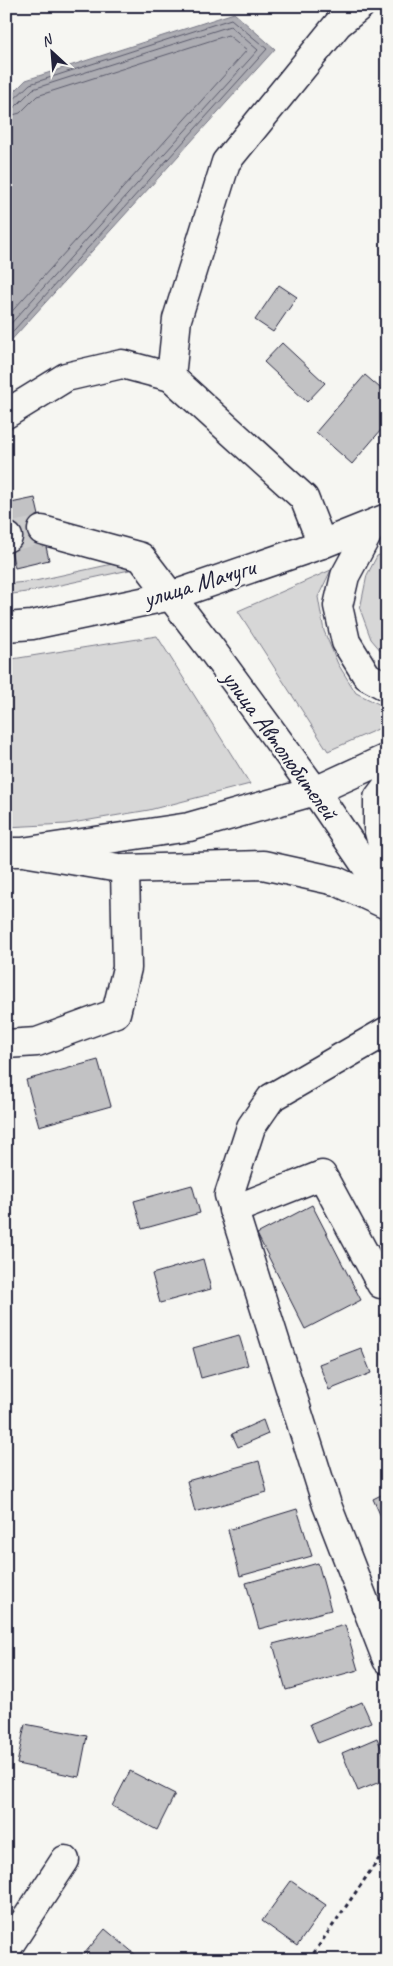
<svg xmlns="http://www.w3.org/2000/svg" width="393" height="1966" font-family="Caveat,sans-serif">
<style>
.green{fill:#d7d7d7;stroke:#7c7c89}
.water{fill:#adadb3;stroke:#757583}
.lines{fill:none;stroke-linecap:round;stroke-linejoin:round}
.shore{stroke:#5a5a6b;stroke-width:1}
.building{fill:#c2c2c4;stroke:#22223b}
.minor-tunnel{stroke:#cccccd;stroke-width:28;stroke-dasharray:28 14;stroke-linecap:butt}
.minor-casing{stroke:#22223b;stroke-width:31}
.major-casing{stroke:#22223b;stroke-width:31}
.path{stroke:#22223b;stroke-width:3;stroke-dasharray:4 4;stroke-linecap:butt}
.minor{stroke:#f6f6f2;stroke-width:28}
.major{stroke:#f6f6f2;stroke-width:28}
.labels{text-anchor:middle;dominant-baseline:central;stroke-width:5;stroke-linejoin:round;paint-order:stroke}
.street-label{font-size:25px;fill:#22223b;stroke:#f6f6f2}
</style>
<rect width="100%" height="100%" fill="#f6f6f2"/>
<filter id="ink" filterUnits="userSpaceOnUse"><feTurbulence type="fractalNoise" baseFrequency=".02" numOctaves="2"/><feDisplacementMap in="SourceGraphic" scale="10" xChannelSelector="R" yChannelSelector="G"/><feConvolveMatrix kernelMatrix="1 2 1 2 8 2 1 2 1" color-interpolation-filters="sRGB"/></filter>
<g filter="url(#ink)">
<g class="green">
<path d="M387,552V658L371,639L360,609L367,575L377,556Z"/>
<path d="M135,559L143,567L33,591L6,595V584L35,581Z"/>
<path d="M331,570L318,597L324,631L338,664L356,693L387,708V725L328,751L238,611Z"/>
<path d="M157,636L250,784L149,810L66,824L6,827V660Z"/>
</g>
<path class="water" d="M234,13L275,49L6,346V100L26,80Z"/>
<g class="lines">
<g class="shore">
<path d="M6,103L11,102L30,84L231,19L267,49L6,339"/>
<path d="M6,109L15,107L33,89L230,26L258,50L6,329"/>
<path d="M6,117L20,113L37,96L228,35L247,50L6,318"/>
</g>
</g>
<g class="building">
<path d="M279,285L297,297L273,332L255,320Z"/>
<path d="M282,343L325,383L307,402L264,362Z"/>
<path d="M365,375L387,394V423L352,464L316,432Z"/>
<path d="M35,498L49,560L15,568L6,529V504Z"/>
<path d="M98,1060L111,1106L39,1126L26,1080Z"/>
<path d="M192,1185L200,1213L142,1229L134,1201Z"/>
<path d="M312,1205L361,1300L305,1329L257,1234Z"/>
<path d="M203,1259L211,1289L160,1303L152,1274Z"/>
<path d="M239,1335L248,1365L201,1378L193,1348Z"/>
<path d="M361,1348L371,1373L329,1390L319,1364Z"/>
<path d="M263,1420L268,1434L238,1447L232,1434Z"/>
<path d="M259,1461L267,1492L195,1512L187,1481Z"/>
<path d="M387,1492V1519L383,1521L373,1499Z"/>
<path d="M297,1509L312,1556L240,1576L228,1530Z"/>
<path d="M318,1563L331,1610L259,1629L246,1583Z"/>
<path d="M345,1625L358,1670L286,1690L273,1644Z"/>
<path d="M362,1702L371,1722L318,1743L310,1724Z"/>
<path d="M25,1724L87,1736L79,1777L17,1764Z"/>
<path d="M377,1738L387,1762V1779L358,1791L342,1753Z"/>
<path d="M130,1771L175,1794L157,1830L112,1806Z"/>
<path d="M291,1881L326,1905L297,1946L262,1921Z"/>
<path d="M105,1929L142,1960H79Z"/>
<path d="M187,1953L197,1960H182Z"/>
</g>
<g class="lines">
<path class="minor-tunnel" d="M8,537L42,530"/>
<defs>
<g id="minor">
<path d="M6,414L66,377L122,364L171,377"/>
<path d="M42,530L141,557L212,650L315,791L387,897"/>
<path d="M6,538L8,537"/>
<path d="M322,544L304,498L171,377L177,319L226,162L338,24L360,6"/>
<path d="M387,786L378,798V828L387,863"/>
<path d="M29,853L125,869L263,865L336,881L387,905"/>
<path d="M387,1031L271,1098L251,1127L229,1195L327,1505L387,1660"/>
<path d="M6,1044L37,1042L116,1013L127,968L125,869"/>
<path d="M233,1210L322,1175L381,1284L387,1282"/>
<path d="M6,1950L65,1860"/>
</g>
<g id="major">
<path d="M373,524L345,576L338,606L346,642L367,676L387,687"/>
<path d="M6,627L32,625L171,596L322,544L387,518"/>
<path d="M6,852H22L189,827L315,791L387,758"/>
</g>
</defs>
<use href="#minor" class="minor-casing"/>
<use href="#major" class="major-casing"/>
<path class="path" d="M309,1960L387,1847"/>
<use href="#minor" class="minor"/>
<use href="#major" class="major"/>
</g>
</g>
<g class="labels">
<g class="street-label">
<text transform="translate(199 583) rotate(-17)">улица Мачуги</text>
<text transform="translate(280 745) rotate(54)">улица Автолюбителей</text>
</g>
</g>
<rect width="393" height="1966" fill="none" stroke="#f6f6f2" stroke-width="25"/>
<rect x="12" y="12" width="368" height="1941" fill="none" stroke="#22223b" stroke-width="2" filter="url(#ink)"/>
<g transform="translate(52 52) rotate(334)" stroke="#f6f6f2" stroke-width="4" paint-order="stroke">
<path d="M0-4L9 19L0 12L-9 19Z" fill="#22223b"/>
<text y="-8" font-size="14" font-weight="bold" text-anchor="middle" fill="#22223b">N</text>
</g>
</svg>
